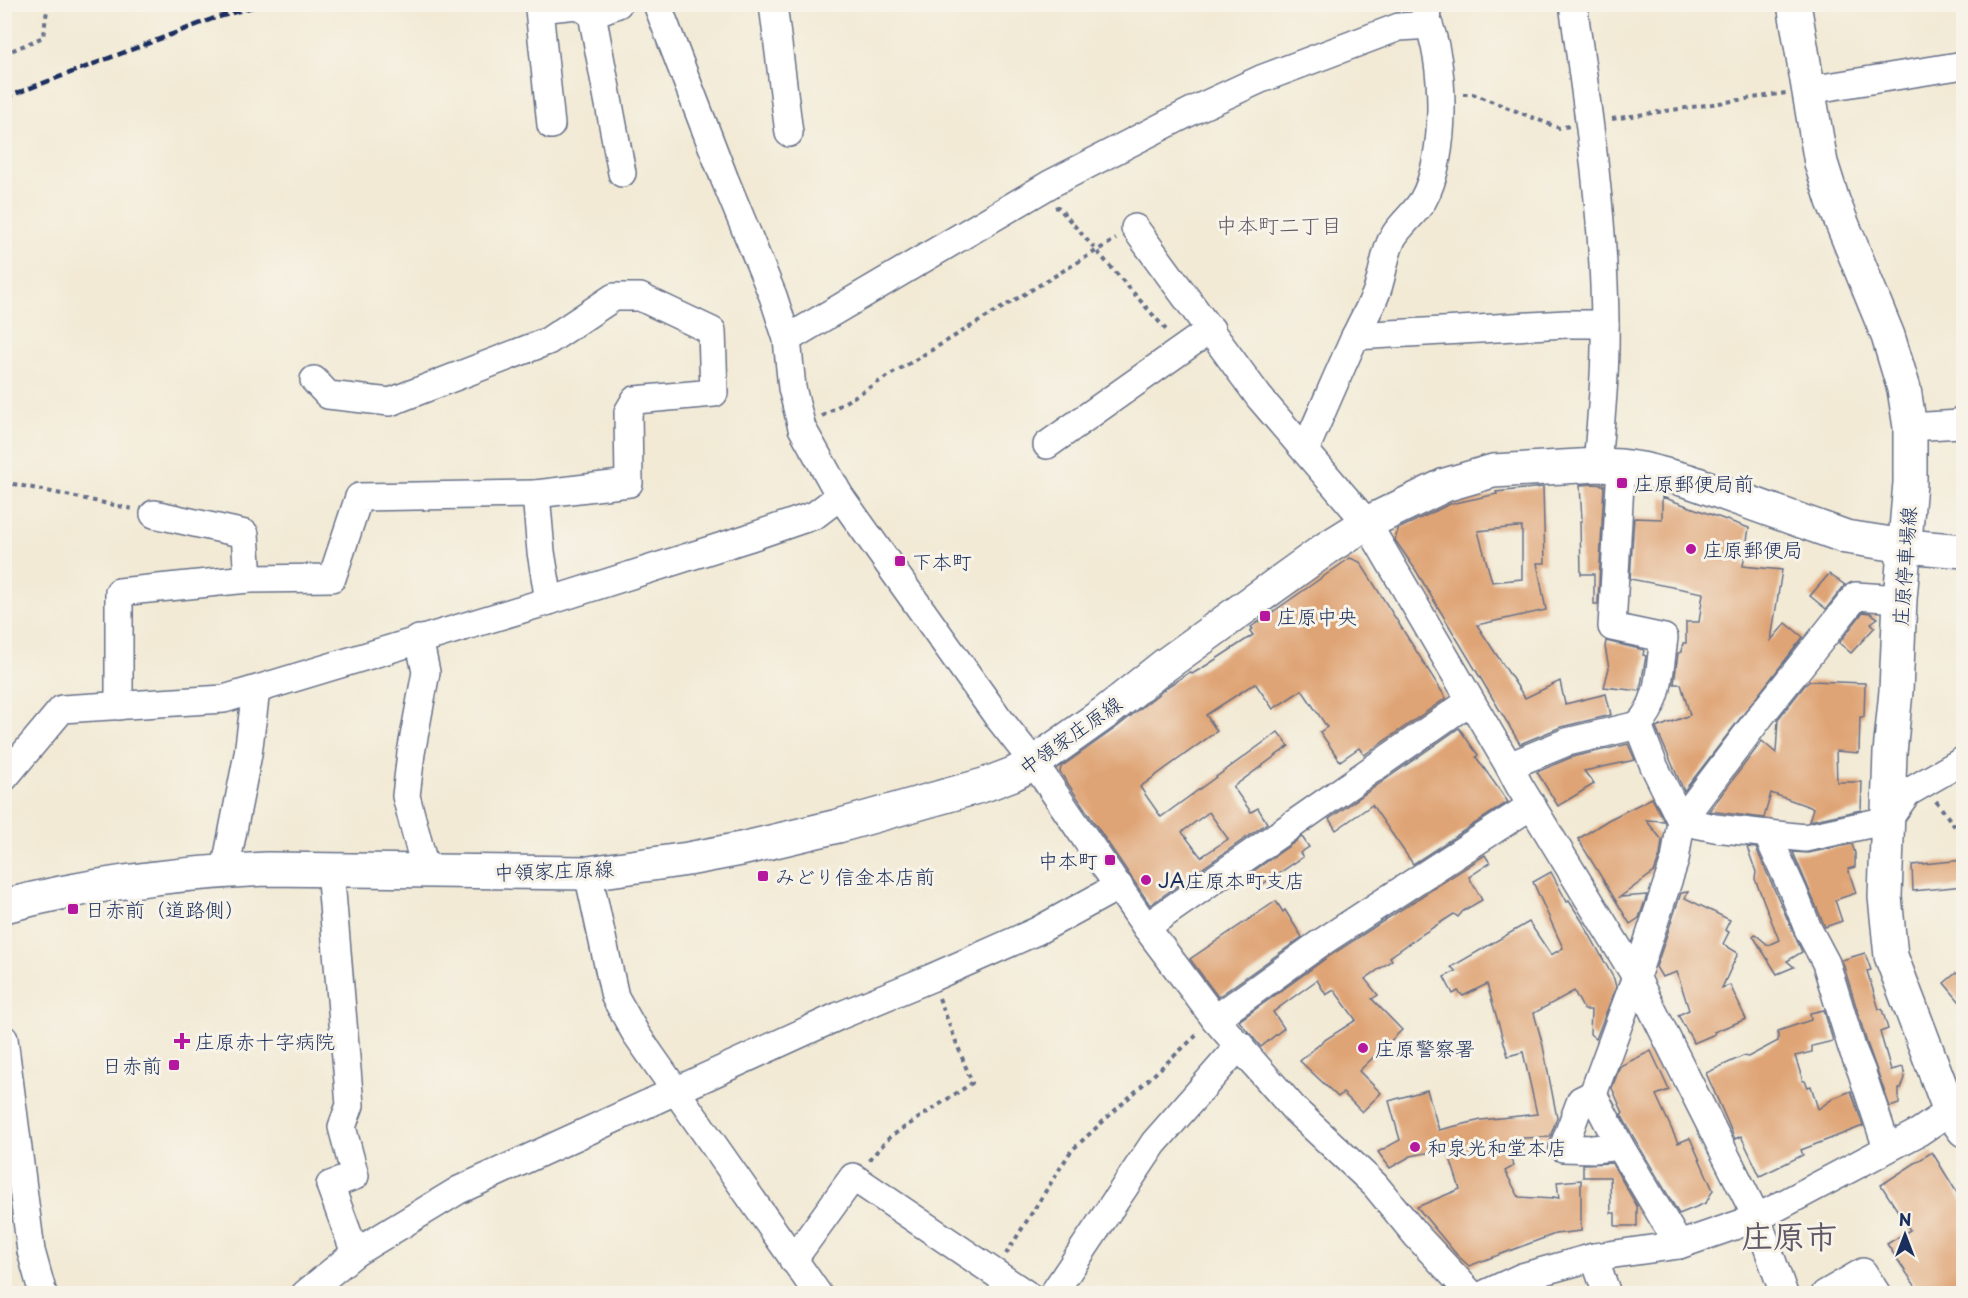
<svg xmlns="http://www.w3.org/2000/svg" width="1968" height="1298" font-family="'Playpen Sans','Klee One',sans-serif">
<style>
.building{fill:#dfa476;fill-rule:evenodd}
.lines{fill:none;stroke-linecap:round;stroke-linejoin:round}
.minor-casing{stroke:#667088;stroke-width:30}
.major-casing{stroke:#667088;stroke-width:36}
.path{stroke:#667088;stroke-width:4;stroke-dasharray:4.5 4.5;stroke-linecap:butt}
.minor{stroke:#fff;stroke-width:27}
.major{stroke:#fff;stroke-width:33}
.rail{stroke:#1b2f5e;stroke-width:4.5;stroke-dasharray:9 4.5;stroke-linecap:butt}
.poi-dot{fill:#b5179e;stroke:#f7f3e8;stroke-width:2}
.labels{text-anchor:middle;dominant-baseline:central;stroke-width:6;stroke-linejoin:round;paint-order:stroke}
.poi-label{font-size:20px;fill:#1b2f5e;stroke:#f7f3e8;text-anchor:start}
.street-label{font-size:20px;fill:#1b2f5e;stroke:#f7f3e8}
.neighbourhood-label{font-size:21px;fill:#605866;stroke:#f7f3e8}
.town-label{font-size:32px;font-weight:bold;fill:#605866;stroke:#f7f3e8}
</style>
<rect width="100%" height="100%" fill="#f7f3e8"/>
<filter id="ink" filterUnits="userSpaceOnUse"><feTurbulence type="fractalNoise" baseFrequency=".0167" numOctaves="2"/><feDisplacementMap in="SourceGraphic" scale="12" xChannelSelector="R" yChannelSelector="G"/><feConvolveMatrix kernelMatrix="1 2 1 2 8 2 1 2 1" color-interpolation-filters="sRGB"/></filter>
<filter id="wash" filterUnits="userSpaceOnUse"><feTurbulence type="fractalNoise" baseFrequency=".008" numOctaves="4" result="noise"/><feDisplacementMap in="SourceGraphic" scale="24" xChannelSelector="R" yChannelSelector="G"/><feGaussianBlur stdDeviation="1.35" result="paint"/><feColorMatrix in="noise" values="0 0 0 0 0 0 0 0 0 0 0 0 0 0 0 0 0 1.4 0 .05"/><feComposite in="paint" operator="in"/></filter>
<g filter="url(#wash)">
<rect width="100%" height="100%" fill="#f2ead5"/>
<g id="blocks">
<g class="building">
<path d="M1593,484L1604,485L1598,604H1594V574H1581L1580,521H1582L1580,485Z"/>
<path d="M1543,487L1545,563H1537L1546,610L1477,625L1525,698L1560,681L1565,704L1606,694L1611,715L1561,727L1520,744L1415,569L1395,540L1398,529L1450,504L1497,494L1496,492ZM1517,527H1522V579L1492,582L1478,531Z"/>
<path d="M1662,497L1749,528L1743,566L1782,570L1771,640L1786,623L1803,637L1684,791L1656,728L1690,715L1681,684H1674L1678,653L1682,652L1683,643H1686V622H1699L1703,593L1630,579L1634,518L1662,519Z"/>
<path d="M1350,558L1360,562L1446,698L1364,755L1359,748L1340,761L1320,732L1327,727L1302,690L1273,709L1255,683L1206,715L1217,731L1140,787L1161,817L1278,732L1289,746L1233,787L1251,812L1258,808L1267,823L1150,905L1060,772L1061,767L1117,727L1170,685L1190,672L1192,674L1207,665L1253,635L1250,631L1253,629L1251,627ZM1209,812L1228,839L1201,857L1182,832Z"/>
<path d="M1829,574L1845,585L1826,609L1810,596Z"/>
<path d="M1863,612L1870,613L1878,618L1871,623L1875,627L1851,653L1839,643Z"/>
<path d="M1606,641L1644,650L1643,655L1646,656L1640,691L1604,687L1609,668L1605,647Z"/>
<path d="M1810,681L1865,683L1864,717H1860L1859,753L1836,751L1837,782H1862L1861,810L1809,821L1813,808L1771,793L1764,818L1709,811L1762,741L1776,753L1778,719L1805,685Z"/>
<path d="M1459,728L1478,755L1476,757L1508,802L1413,864L1372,805L1336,830L1329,819Z"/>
<path d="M1628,744L1635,760L1584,771L1594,784L1558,806L1537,772L1572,757Z"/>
<path d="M1652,798L1664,821L1646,820L1662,840L1660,856L1654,872L1620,897L1647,895L1639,918L1630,924L1578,839L1608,820Z"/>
<path d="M1302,837L1309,847L1300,853L1303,857L1257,888L1248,875Z"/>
<path d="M1852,844L1855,853V867L1848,869L1856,893L1835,900L1842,921L1825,927L1793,852L1808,853Z"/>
<path d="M1747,847L1756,848L1802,952L1787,961L1794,967L1777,974L1753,936L1755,934L1768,945L1779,940L1755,879L1756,872Z"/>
<path d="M1485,855L1490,863L1469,877L1482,900L1463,911L1458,917L1454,914L1421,935L1390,957L1392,960L1365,979L1378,995L1372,999L1402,1030L1359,1071L1381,1093L1362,1112L1343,1093L1338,1097L1300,1061L1323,1041L1356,1020L1334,990L1326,995L1317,980L1273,1012L1284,1028L1261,1047L1239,1021L1328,957Z"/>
<path d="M1964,860V886L1913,891L1912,865Z"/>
<path d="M1551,872L1567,902L1569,901L1582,921L1614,979L1616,987L1596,1039L1590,1034L1591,1010H1584L1574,991L1534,1013L1543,1046L1557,1118L1550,1137L1523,1138V1150L1506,1151L1514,1166L1505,1171L1519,1197L1553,1199V1197L1559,1198L1557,1182L1581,1180V1231L1555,1234L1469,1266L1457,1255L1417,1207L1460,1189L1447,1149L1411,1156L1390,1168L1378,1152L1400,1140L1389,1101L1427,1090L1439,1130L1481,1120L1537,1114L1523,1052L1508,1056L1487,984L1463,996L1458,991L1453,994L1444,977L1456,971L1451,967L1529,922L1551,955L1563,948L1533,882Z"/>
<path d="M1688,892L1685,898L1730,920L1725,930L1729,932L1723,944L1738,953L1722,988L1730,985L1746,1019L1714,1032L1715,1034L1694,1043L1678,1015L1689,1010L1677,972L1662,977L1656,967L1681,893Z"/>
<path d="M1276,901L1283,912L1285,910L1302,937L1218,997L1190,959Z"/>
<path d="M1865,953L1871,970L1867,971L1879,1009H1882L1888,1029L1880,1032L1891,1070L1903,1067L1905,1078L1901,1089H1899V1104L1890,1107L1867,1043L1842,960Z"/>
<path d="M1956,973L1964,980V1007L1944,983Z"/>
<path d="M1824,1010L1833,1041L1812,1046V1052L1795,1056L1803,1081H1805L1808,1087L1811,1086L1818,1109L1834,1098L1851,1091L1863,1126L1801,1150L1803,1155L1760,1176L1741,1136L1735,1139L1706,1073L1743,1056L1748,1057L1778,1041V1031L1811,1020L1810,1013Z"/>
<path d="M1651,1051L1669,1090L1656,1095L1678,1143L1690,1138L1713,1190L1706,1203L1679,1214L1634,1138L1621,1114L1623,1113L1612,1088L1620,1066Z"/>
<path d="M1932,1152L1964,1204V1293H1920L1887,1244L1910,1230L1881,1185Z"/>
<path d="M1612,1163L1637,1206V1226H1615V1213H1611L1610,1177H1583V1164Z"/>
</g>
</g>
</g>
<g filter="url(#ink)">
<use href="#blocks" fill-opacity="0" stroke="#667088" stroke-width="1.5"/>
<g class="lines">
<defs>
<g id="minor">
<path d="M618,4L592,14L622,173"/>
<path d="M657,4L725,180L773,296L787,339L792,388L802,428L840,496L997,716L1034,763L1146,927L1215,1019L1296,1111L1375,1185L1416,1235L1471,1294"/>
<path d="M773,4L789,133"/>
<path d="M1573,4C1588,110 1604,217 1605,323C1606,371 1601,418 1597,465"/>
<path d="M1809,90L1964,65"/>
<path d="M551,125L539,9L577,5L592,14"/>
<path d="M1135,228L1259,397L1367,523L1509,766L1519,785L1636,977L1757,1218L1919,1132L1950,1111L1964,1096"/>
<path d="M1355,336L1566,324H1605"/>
<path d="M787,339L1052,183L1196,109L1261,79L1399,27L1416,26L1426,18L1428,4"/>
<path d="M314,380L328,395L390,402L548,341L614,297H640L712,331L714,393L635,400L628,412L629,483L536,494"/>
<path d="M1910,427L1960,424L1964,418"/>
<path d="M1047,445L1211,329"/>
<path d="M1305,450C1322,412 1338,374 1355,337C1361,323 1369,310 1375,296C1383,278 1383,258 1392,239C1399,225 1415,214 1423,200C1447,158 1446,61 1426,18"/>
<path d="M1621,466L1612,627L1664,638C1659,670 1661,701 1638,725"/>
<path d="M154,514L245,534L248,579"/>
<path d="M419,639L426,672L411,753L406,796L426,872"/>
<path d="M119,706V592L248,579L332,578L359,497L536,494L541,552L549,601"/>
<path d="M1509,766L1567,742L1638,725L1654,766L1681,821L1715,828L1805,838L1888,820L1907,793L1964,760"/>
<path d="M4,778L62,709L224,699L549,601L748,538L815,515L840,496"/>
<path d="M1767,834L1793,891L1808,929L1826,963L1852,1048L1861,1070L1887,1148"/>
<path d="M330,869L350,1105L342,1127L355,1176L330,1185L355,1253"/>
<path d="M225,871L248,754L256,690"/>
<path d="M588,873L615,997L636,1034L818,1294"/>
<path d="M1146,927L1470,701"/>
<path d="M1215,1019L1319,944L1532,805"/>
<path d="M4,1039L31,1251L43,1294"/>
<path d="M1593,1094L1581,1100L1563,1148L1594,1149L1620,1146"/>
<path d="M1679,1245L1620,1146L1593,1094L1636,977L1675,860L1681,821L1762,714L1856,596L1900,599"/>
<path d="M1594,1257L1607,1294"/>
<path d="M793,1260L853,1177L1026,1294"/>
<path d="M305,1294L355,1253L459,1190L839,1016L931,978L1037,931L1119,886"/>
<path d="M1053,1294L1154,1143L1240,1045"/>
<path d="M1485,1294L1522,1277L1594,1257L1679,1245L1757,1218L1784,1294"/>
<path d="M1825,1294L1863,1272L1877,1294"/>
</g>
<g id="major">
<path d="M1794,4L1821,163L1833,201L1888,336L1904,389L1910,427V483L1900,599L1896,691L1890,753L1885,897L1891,956L1950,1111L1964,1130"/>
<path d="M4,906C91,883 178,873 267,869L588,873L688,859L741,849L838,826L984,785L1013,774L1034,763L1106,712L1165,665L1327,548L1367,523L1445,485L1493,471L1597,465L1621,466L1642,469L1689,481L1846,537L1905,546L1964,551"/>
</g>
</defs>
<use href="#minor" class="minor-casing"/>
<use href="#major" class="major-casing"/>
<g class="path">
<path d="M4,54L43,37L48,4"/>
<path d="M1463,94H1473L1559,128L1569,126"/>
<path d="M1612,119L1786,93"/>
<path d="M1055,208L1058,207L1168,332"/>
<path d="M822,416L1116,239"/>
<path d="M4,482L133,509"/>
<path d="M1936,801L1964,839"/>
<path d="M869,1160L890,1137L972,1083L939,998"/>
<path d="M1006,1254L1071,1151L1199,1033"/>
</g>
<use href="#minor" class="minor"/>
<use href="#major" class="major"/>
<path class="rail" d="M4,98L212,19L263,4"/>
</g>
</g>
<g class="poi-dot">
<rect x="1616" y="477" width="12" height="12" rx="3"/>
<circle cx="1691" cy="549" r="6"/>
<rect x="894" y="555" width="12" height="12" rx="3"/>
<rect x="1259" y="610" width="12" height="12" rx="3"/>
<rect x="1104" y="854" width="12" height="12" rx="3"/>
<rect x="757" y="870" width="12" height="12" rx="3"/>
<circle cx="1146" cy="880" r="6"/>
<rect x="67" y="903" width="12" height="12" rx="3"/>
<path d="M179 1032h6v6h6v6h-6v6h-6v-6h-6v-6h6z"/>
<circle cx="1363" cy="1048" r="6"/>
<rect x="168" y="1059" width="12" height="12" rx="3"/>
<circle cx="1415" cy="1147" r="6"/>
</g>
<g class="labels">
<g class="poi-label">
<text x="1634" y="483">庄原郵便局前</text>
<text x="1703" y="549">庄原郵便局</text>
<text x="912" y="561">下本町</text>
<text x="1277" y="616">庄原中央</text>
<text x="1098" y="860" text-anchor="end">中本町</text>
<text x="775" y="876">みどり信金本店前</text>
<text x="1158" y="880">JA庄原本町支店</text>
<text x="85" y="909">日赤前（道路側）</text>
<text x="195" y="1041">庄原赤十字病院</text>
<text x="1375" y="1048">庄原警察署</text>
<text x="162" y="1065" text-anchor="end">日赤前</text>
<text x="1427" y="1147">和泉光和堂本店</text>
</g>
<g class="street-label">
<text transform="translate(1904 566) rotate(-86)">庄原停車場線</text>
<text transform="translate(1070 735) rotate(-35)">中領家庄原線</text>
<text transform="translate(554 870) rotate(-2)">中領家庄原線</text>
</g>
<g class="neighbourhood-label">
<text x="1279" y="224">中本町二丁目</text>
</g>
<g class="town-label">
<text x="1789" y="1235">庄原市</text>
</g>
</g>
<rect width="1968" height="1298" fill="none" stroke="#f7f3e8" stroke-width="24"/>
<g transform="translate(1905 1235)" stroke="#f7f3e8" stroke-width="4.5" paint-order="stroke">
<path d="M0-4.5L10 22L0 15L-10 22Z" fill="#1b2f5e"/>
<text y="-9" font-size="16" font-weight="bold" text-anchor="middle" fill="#1b2f5e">N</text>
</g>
</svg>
